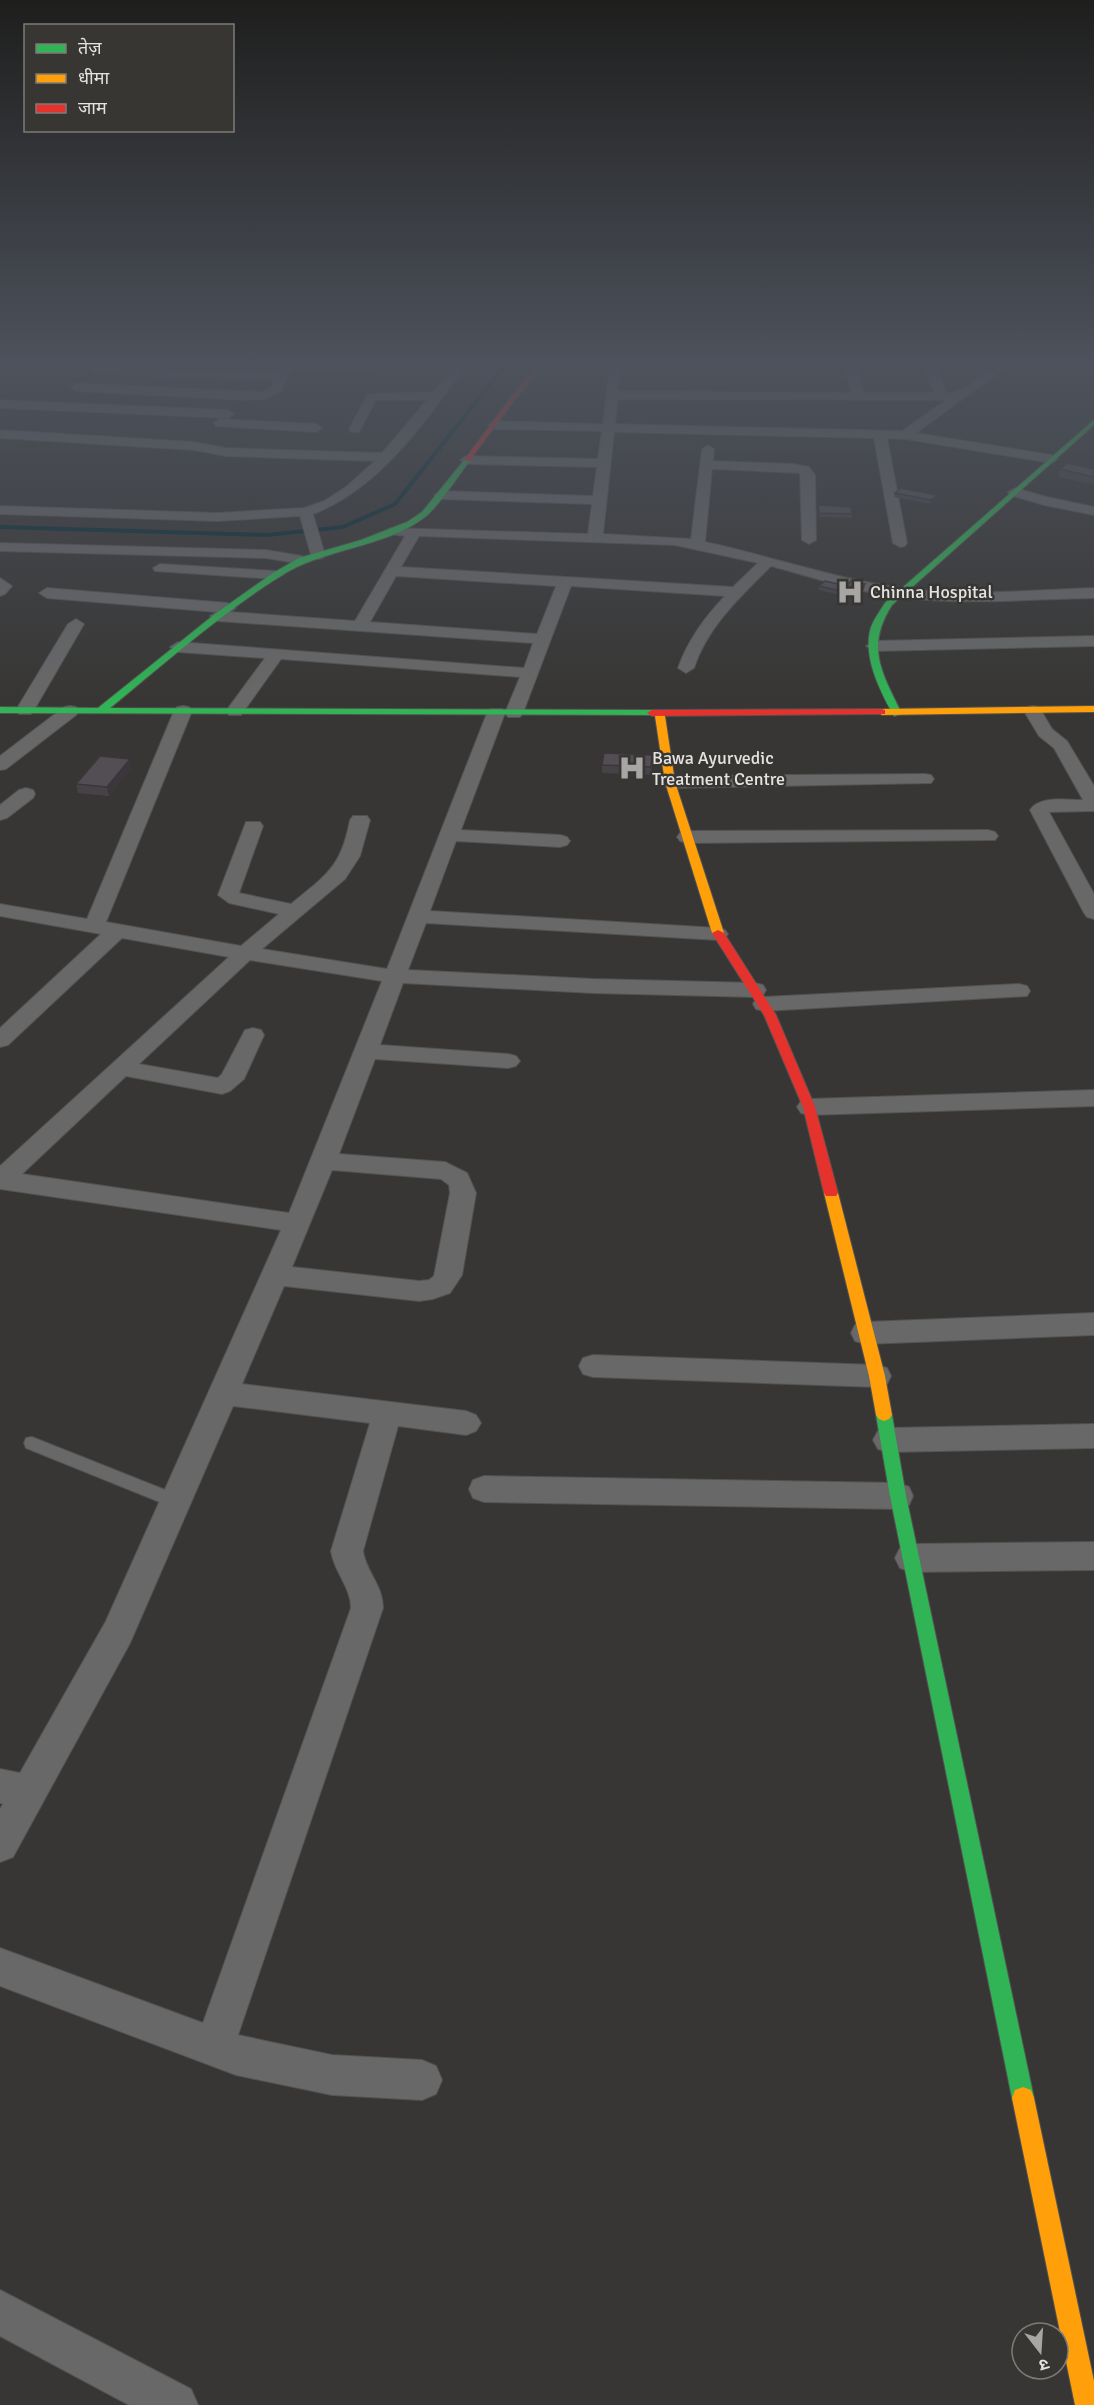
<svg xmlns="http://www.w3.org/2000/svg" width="1094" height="2405" font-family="Signika,'Noto Sans Devanagari',sans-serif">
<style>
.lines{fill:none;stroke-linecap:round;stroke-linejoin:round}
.stream{stroke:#052d36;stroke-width:4}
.lane-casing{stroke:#525251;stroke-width:2}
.street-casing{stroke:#525251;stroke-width:2}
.fast-casing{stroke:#525251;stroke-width:2}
.slow-casing{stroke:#525251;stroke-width:2}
.jam-casing{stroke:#525251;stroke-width:2}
.lane{fill:#686868;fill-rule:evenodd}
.street{fill:#686868;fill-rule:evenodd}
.fast{fill:#30b455;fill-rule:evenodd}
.slow{fill:#ff9f0a;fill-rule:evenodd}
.jam{fill:#e5322d;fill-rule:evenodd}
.wall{fill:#474248}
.shaded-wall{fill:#3a363b}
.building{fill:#534d54;stroke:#3a363b;stroke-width:1.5}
.labels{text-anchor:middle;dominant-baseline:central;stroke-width:5;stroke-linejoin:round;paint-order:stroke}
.far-poi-label{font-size:18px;fill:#e4e3e1;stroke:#383633;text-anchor:start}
</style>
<rect width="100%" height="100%" fill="#373634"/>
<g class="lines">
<path class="stream" d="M0,527L267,535L343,527L395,504L507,363"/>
<defs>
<path id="lane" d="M32,1437L183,1497L185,1502L183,1507L177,1509L26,1448L24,1443L26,1438Z"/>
<g id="street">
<path d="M282,363H397L373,369H291L281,391L265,399L243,400L76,391L70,387L76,383L263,392L272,387L275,380L96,373L90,370L96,367L278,373Z"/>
<path d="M456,363H468C426,420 381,488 313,514L325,555L323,558L318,559L311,555L300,516L217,521L0,514V506L217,513L304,508L324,501L346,487L375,461L226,456L194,450L0,438V430L194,442L226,448L382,453L427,400H376L359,432H351L349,429L368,394L433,392Z"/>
<path d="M610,363H622L618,391L852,393L843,363H855L864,393H934L923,363H935L946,393C971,394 983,363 1012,363L916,433L1052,455L1058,459L1052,463L905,439L887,438L907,543L905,546L900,547L893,543L874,438L614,432L603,534L691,539L702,449L708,445L714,449L713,461L793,464L809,467L815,475L816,540L809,544L802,540L800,473L712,469L705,542C771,556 835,579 902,588C965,597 1030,590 1094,588V598C1031,599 968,605 905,598C860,593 815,578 771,566C740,597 708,626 694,668L686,673L678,668C688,640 704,618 725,596L571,586L523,713L520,717H508L505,713L520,677L281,659L241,715H229L226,711L265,658L178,652L170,647L178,642L524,668L533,643L218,621L210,616L217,612L47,598L39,593L47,588L228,603L236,608L230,612L355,621L405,536L390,534L388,531L390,528L588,534L592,504L441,499L434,495L441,491L593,496L597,467L466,464L460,460L466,456L598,459L602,431L494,429L488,425L494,421L603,424ZM618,399L946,400L902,431L615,424ZM419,536L675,545L758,563L733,587L401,567ZM396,576L556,586L537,634L370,622Z"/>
<path d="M0,400L228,410L234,414L228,418L0,408Z"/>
<path d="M220,419L316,424L322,428L316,432L216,426L214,423Z"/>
<path d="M1015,488L1047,497L1094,507V515L1044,505L1010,495L1008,492Z"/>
<path d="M0,543L266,550L302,556L309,560L302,564L266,558L0,551Z"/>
<path d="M160,564L276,571L283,575L276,579L155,571L153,568Z"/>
<path d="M0,578L12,586L5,594L0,596Z"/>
<path d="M76,619L84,624L34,710L31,714H19L16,710L68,624Z"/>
<path d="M1094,636V646L874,651L866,646L874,641Z"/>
<path d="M70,706L76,707L79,711L76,715L6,769L0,770V756L64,707Z"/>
<path d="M183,706L189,707L192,711L106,922L241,946L279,914L229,903L218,895L246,822H260L263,826L239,893L291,904C326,875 341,868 350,820L353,816H367L370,820L360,856L345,879L262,949L387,969L487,713L490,709H502L505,713L461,830L560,835L567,837L570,841L567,845L560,847L456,841L430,911L718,928L725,930L728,934L725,938L718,940L426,923L408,970L593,979L755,983L763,985L766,990L763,995L755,997L593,993L403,983L380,1045L508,1054L516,1056L520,1061L516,1066L508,1068L375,1059L339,1154L445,1162L467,1173L476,1193L462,1275L450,1293L433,1299L419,1301L284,1286L242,1384L466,1411L476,1415L481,1423L476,1431L466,1435L398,1426L363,1551C366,1572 383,1585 383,1608L238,2035L332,2055L422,2060L436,2066L442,2080L436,2094L422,2100L332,2095L236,2075L0,1986V1948L203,2023L351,1608C351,1587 334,1572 331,1551L370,1423L233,1406L130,1643L13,1857L0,1862V1809L3,1804L0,1803V1769L20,1773L106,1621L281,1230L0,1189V1166L229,957L122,938L8,1045L0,1047V1028L101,934L0,916V904L87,919L174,711L177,707ZM250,960L382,981L289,1213L22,1174L126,1076L222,1094L230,1091L244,1079L264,1035L261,1030L253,1028L245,1030L222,1074L218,1078L139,1064ZM332,1170L441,1179L449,1185L450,1193L434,1276L429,1280L419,1281L292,1267Z"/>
<path d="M1033,706L1039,707L1052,729L1067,741L1094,786V811L1049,812L1094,894V919L1087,917L1084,913L1030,810C1040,795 1067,800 1083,800L1054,748L1039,736L1024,711L1027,707Z"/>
<path d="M925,774L931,775L934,779L931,783L670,788L664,786L661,782L664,778L670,776Z"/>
<path d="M26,788L33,790L35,794L33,798L7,818L0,820V805L19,790Z"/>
<path d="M988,830L995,832L998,836L995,840L687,843L680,841L677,837L680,833L687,831Z"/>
<path d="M1019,984L1027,986L1030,991L1027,996L764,1011L756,1009L753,1004L756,999L764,997Z"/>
<path d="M1094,1090V1106L809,1115L801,1113L797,1107L801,1101L809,1099Z"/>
<path d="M1094,1313V1335L865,1344L855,1341L851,1333L855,1325L865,1322Z"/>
<path d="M593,1355L877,1365L887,1368L891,1376L887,1384L877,1387L593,1377L583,1374L579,1366L583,1358Z"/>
<path d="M1094,1424V1448L888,1452L878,1449L873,1440L878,1431L888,1428Z"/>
<path d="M484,1476L898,1483L909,1487L913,1496L909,1505L898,1509L484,1502L473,1498L469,1489L473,1480Z"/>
<path d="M1094,1542V1570L911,1572L900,1568L895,1558L900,1548L911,1544Z"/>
<path d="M0,2290L191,2389L198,2405H129L0,2336Z"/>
</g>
<g id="fast">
<path d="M1094,420V425L892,605C865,647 882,673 902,714L894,716C880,691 862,656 871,627C874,619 880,611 885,603Z"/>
<path d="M465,459L470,460C459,475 439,506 425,517C385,548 323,548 279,577C219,615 165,663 110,708L652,710L657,713L655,715L0,713V707L98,708L215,614L273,573L299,558L361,540L407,522L422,512Z"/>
<path d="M884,1409L889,1411L892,1415L906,1496L1034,2098L1031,2106L1023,2109L1015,2106L1012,2098L890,1496L876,1415L879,1411Z"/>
</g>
<g id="slow">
<path d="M1094,706V712L882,715L877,712L882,709Z"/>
<path d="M660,713L665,716L675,782L724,933L722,935H714L712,933L665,782L655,716Z"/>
<path d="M831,1188L838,1193L885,1376L892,1415L889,1419L884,1421L879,1419L876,1415L869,1376L824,1193Z"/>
<path d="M1023,2087L1031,2090L1034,2098L1094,2381V2405H1075L1012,2098L1015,2090Z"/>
</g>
<g id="jam">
<path d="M540,363H546L516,398L469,461H465V459L512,396Z"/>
<path d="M882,709L885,710V714L652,716L647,713L652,710Z"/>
<path d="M718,930L724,933L776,1015L815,1107L838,1193L836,1196H826L824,1193L803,1107L764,1015L712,933Z"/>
</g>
</defs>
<use href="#lane" class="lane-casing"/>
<use href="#street" class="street-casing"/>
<use href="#fast" class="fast-casing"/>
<use href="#slow" class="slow-casing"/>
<use href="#jam" class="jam-casing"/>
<use href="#lane" class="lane"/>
<use href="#street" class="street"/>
<use href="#fast" class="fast"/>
<use href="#slow" class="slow"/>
<use href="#jam" class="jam"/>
</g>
<g class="wall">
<path d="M1060,469H1094V483L1093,484L1058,477Z"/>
<path d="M895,493L937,495L936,499L930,504L894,497Z"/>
<path d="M818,505L852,514V518L819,517Z"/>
<path d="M865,584L864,589L853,598L819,590V586H846Z"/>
<path d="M652,755L651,775L602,773V765Z"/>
<path d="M132,767L109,796L78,793L76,784Z"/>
</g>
<g class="shaded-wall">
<path d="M937,495L936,499L930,504L931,500Z"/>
<path d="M865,584L864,589L853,598L854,594Z"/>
<path d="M130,759L132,767L109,796L107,787Z"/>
</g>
<g class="building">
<path d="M1067,463L1094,469V477L1060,469Z"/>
<path d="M901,488L937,495L931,500L895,493Z"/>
<path d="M818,505L851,507L852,514L819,513Z"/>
<path d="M825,581L846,586L851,581L865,584L854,594L819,586Z"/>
<path d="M604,753L652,755L651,767L602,765Z"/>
<path d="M100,756L130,759L107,787L76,784Z"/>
</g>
<linearGradient id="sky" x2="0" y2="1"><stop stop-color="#1e1e1d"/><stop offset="0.52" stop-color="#4d525c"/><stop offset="1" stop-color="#4d525c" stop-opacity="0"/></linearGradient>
<rect width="1094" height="700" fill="url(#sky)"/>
<defs>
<symbol id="hospital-bare" viewBox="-9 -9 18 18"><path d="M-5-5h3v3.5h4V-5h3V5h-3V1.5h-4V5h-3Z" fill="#a7a6a4" stroke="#383633" stroke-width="2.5" paint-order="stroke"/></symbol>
</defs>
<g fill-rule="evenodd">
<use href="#hospital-bare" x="831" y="573" width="38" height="38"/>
<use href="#hospital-bare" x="613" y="749" width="38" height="38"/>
</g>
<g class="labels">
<g class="far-poi-label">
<text x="870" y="592">Chinna Hospital</text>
<text x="652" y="758">Bawa Ayurvedic<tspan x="652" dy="21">Treatment Centre</tspan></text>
</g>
</g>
<rect x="24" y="24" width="210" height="108" fill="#383633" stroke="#7d7b79" stroke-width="1.5"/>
<rect x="36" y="44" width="30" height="9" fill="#30b455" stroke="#7d7b79" stroke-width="1.5"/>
<text x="78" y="54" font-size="18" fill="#e4e3e1">तेज़</text>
<rect x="36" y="74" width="30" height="9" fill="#ff9f0a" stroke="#7d7b79" stroke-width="1.5"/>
<text x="78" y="84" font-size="18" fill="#e4e3e1">धीमा</text>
<rect x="36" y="104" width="30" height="9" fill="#e5322d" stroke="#7d7b79" stroke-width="1.5"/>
<text x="78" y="114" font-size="18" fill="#e4e3e1">जाम</text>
<g transform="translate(1040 2351) rotate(163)"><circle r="28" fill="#383633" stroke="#7d7b79" stroke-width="1.5"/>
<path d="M0-4.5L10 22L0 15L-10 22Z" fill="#a7a6a4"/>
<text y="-9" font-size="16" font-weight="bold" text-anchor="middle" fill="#e4e3e1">उ</text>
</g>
</svg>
